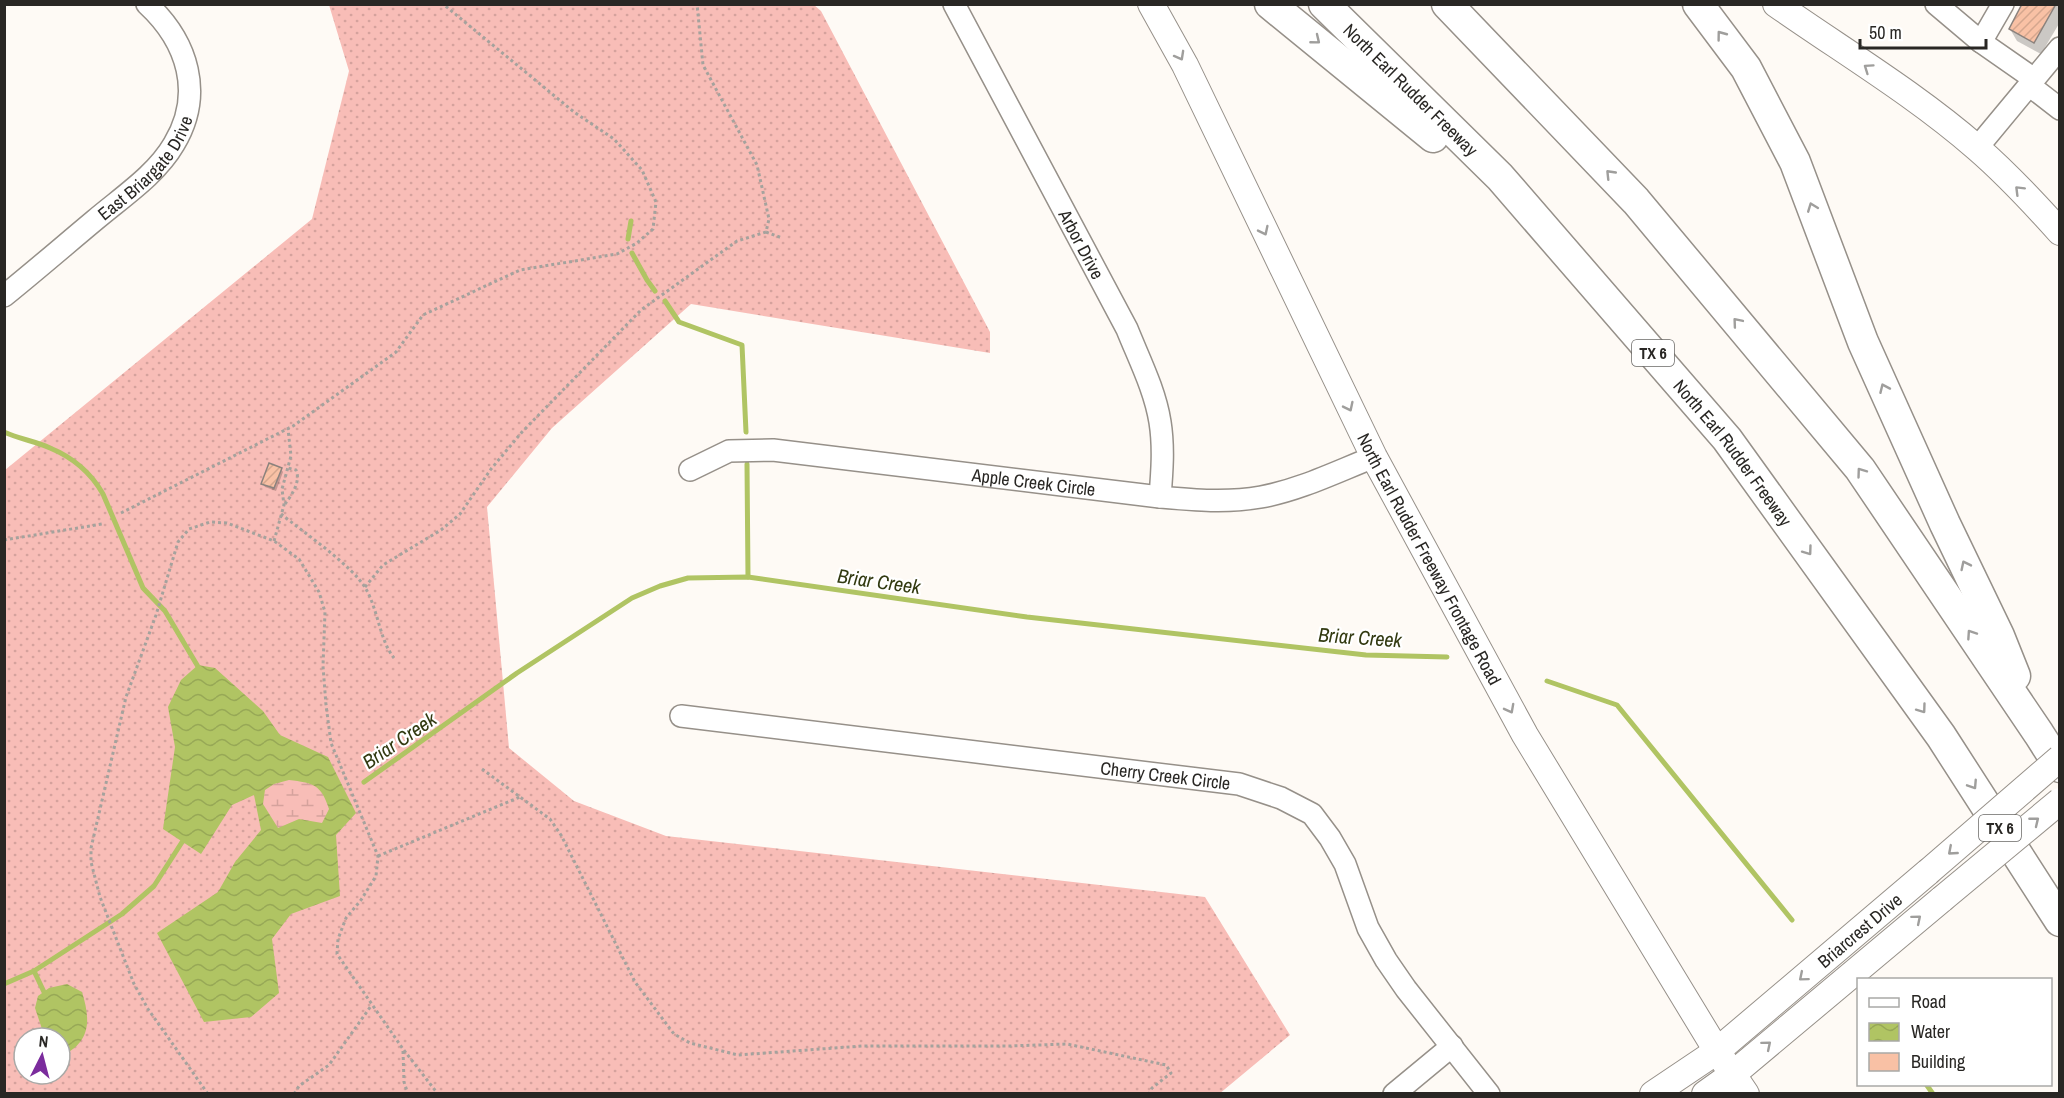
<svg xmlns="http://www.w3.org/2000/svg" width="2064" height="1098" font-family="'Archivo Narrow',sans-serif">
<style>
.grass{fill:url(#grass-dots);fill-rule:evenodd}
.wetland{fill:url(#wetland-marsh)}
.water{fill:url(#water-waves);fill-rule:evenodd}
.shadow{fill:#0003}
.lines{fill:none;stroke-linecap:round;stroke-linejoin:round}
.stream{stroke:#b0c463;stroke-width:5}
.building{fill:url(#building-hatch);stroke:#8b827d;stroke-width:1.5}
.minor-casing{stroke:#969089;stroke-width:24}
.major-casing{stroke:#969089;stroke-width:28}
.highway-casing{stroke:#969089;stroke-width:33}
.path{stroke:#a5a29d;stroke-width:3;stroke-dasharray:3 3;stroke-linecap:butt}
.minor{stroke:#fff;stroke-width:21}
.major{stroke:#fff;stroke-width:26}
.highway{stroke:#fff;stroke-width:30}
.major-bridge-casing{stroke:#969089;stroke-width:28;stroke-linecap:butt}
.major-bridge{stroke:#fff;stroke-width:26}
.oneway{stroke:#9f9e9c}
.labels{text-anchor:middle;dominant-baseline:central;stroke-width:4.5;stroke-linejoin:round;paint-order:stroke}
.shield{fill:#fff;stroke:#696866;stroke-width:1.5}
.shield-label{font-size:16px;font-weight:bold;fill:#292724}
.street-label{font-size:18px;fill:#292724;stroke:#fff}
.water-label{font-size:20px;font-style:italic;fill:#323a11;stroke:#fff}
</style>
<defs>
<pattern id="grass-dots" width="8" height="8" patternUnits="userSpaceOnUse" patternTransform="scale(1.5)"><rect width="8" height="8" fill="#f8bdb7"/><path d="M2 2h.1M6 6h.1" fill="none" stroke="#d5a29d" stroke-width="1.8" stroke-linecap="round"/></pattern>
<pattern id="wetland-marsh" width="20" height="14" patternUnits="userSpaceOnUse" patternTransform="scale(1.5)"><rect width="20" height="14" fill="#f8bdb7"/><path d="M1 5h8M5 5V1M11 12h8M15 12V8" fill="none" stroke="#d5a29d"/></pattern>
<pattern id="water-waves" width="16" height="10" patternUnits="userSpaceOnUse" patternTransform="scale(1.5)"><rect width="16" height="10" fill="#b0c463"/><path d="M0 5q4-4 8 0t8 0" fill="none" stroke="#97a856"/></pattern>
<pattern id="building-hatch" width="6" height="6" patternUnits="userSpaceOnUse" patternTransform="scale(1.5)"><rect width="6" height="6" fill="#f9c1a5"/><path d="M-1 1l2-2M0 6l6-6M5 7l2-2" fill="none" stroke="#d5a68e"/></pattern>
</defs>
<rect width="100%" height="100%" fill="#fefaf5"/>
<path class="grass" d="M329,5H814L821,11L990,332V353L691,304L552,428L487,507L509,748L574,801L666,836L1205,897L1290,1035L1219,1094H5V470L312,219L349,71ZM24,1038H60V1074H24Z"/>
<path class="wetland" d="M289,780C313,783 321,784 329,809L322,823L299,819L278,829L263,804L265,790L274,784Z"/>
<g class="water">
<path d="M198,665L215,668L263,711L280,735L328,757L356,813L336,835L340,896L291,914L272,939L279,993L251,1017L204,1022L157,933L218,892L235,862L261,830L254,795L232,805L201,854L163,829L175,747L168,707L181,680ZM289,780C313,783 321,784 329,809L322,823L299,819L278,828L263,804L265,790L274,784Z"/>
<path d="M67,984L82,992C90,1018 92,1041 63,1055L60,1054V1038H45L35,1008L38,996L49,988Z"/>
</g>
<g class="shadow">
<path d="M2024,4H2060V22L2041,54L2017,41L2010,29Z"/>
<path d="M281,469L283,472L276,491L265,487L263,484Z"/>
</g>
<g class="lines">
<g class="stream">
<path d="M628,239L631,221"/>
<path d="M632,253L647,280L655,291"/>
<path d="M665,301L679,322L742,345L746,432"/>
<path d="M4,432C19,439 35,441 50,448C72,457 91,473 103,494L143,588L165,611L200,670"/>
<path d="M747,464L748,577"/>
<path d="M1547,681L1617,705L1792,920"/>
<path d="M364,782L517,673L632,598L660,586L688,578L748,577L1027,617L1366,655L1447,657"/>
<path d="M34,971L44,992"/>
<path d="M4,984L34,971L122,914L154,886L184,839"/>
<path d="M1926,1084L1933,1094"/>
</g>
</g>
<g class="building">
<path d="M2022,4H2056L2034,43L2009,29Z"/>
<path d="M269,463L282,468L274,488L261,484Z"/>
</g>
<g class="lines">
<defs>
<g id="minor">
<path id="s1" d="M954,4L1127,329C1139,359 1155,390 1160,422C1164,447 1162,472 1160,497"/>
<path d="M1936,4L1981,42L2003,4"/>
<path d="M1981,42L2034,79"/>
<path d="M2029,85L2060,109"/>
<path d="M1977,148L2060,48"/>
<path id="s2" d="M4,296C35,271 65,245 95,220C122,197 156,175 174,144C204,94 188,42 147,4"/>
<path id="s3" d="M690,470L729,451L773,450L1160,497C1194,500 1227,503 1261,497C1300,490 1338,471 1374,457"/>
<path id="s4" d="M681,716L1239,784L1281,798L1312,814L1330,838L1345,864L1368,928L1386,960L1406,989L1489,1094"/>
<path d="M1394,1094L1452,1046"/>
</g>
<g id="major">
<path id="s5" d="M1151,4L1185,65L1374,457L1525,735L1717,1051L1746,1094"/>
<path d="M1776,4C1843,51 1915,94 1977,148C2006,173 2034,203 2060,232"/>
<path id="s6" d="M1653,1094L1717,1051L1928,872"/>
<path d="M1705,1094L1733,1074L1942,899"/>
</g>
<g id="highway">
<path d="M1270,4L1433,137"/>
<path id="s7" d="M1324,4L1500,177L1727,439L1941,736L2060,921"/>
<path d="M1447,4L1636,201L1860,469L2039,734L2060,767"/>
<path d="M1698,4L1746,68L1795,162L1863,342L1945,524L1999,636L2015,676"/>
</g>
</defs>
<use href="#minor" class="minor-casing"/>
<use href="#major" class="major-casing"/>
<use href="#highway" class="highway-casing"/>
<g class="path">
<path d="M766,232L782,238"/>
<path d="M285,504C292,495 301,481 296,470L288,468"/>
<path d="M121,513L293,426L396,352L423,315L520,270L617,254L637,243L653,229L656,202L642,170L614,139L574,112L443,4"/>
<path d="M281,514C303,532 353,566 366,589C378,610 380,641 394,658"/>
<path d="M4,540L102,524"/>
<path d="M274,541L284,505L282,489L291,456L288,429"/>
<path d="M365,587L383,565L441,530L460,514L491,469L522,432L641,310L737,241L766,232L769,219L757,165L703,65L697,4"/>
<path d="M482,769L550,819L561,835L635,982L674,1034L690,1043L738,1055L862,1046H1009L1067,1044L1166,1065L1171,1073L1152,1088L1149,1094"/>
<path d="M378,856L520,797"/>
<path d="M4,1027V1036"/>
<path d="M403,1051L404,1082L408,1094"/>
<path d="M208,1094L148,1009L134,984L100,897L91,862V848L126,697L156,615L178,542L189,529L210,522L227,523L274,541L299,559L319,592L325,612L323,666L326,705L331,743L378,856L376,876L361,900L346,918L338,939L337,954L403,1049L438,1094"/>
<path d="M294,1094L299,1086L329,1065L371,1006"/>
</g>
<use href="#minor" class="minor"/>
<use href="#major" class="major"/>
<use href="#highway" class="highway"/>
<defs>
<g id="major-bridge">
<path d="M1928,872L2060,758"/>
<path d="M1942,899L2060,801"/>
</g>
</defs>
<use href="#major-bridge" class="major-bridge-casing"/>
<use href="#major-bridge" class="major-bridge"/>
</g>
<defs><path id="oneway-chevron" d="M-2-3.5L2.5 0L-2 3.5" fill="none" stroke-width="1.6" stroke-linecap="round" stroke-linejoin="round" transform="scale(1.5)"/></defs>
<g class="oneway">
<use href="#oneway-chevron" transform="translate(1721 35) rotate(-127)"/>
<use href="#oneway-chevron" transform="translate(1316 40) rotate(39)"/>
<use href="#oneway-chevron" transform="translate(1180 56) rotate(61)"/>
<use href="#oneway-chevron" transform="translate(1868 68) rotate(-145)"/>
<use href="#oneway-chevron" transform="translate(1610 174) rotate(-134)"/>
<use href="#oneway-chevron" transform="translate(2019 190) rotate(-135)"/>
<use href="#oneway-chevron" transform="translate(1812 207) rotate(-111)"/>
<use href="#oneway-chevron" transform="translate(1264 231) rotate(64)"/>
<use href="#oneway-chevron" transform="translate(1737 322) rotate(-130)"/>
<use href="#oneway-chevron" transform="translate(1884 388) rotate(-114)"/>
<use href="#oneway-chevron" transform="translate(1349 407) rotate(64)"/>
<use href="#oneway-chevron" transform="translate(1861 472) rotate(-126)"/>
<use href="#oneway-chevron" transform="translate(1808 551) rotate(54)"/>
<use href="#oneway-chevron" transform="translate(1965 565) rotate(-116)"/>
<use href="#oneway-chevron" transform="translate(1971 634) rotate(-124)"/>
<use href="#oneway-chevron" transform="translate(1510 709) rotate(62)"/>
<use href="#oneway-chevron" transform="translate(1922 709) rotate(54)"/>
<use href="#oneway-chevron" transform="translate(1973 785) rotate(57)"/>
<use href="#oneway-chevron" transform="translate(2035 821) rotate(-39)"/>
<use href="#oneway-chevron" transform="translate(1952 851) rotate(139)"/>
<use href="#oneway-chevron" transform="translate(1917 919) rotate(-40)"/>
<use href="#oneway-chevron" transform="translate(1803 977) rotate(140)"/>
<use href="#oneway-chevron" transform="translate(1767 1045) rotate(-40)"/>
</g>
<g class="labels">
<g class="shield">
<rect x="1632" y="340" width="42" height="26" rx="4.5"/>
<rect x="1979" y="815" width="42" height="26" rx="4.5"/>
</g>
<g class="shield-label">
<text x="1653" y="353">TX 6</text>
<text x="2000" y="828">TX 6</text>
</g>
<g class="street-label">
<text stroke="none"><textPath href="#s7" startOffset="122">North Earl Rudder Freeway</textPath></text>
<text stroke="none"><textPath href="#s2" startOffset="192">East Briargate Drive</textPath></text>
<text stroke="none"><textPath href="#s1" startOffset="272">Arbor Drive</textPath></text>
<text stroke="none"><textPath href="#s7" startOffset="608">North Earl Rudder Freeway</textPath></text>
<text stroke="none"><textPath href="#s3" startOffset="350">Apple Creek Circle</textPath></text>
<text stroke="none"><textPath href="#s5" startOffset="621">North Earl Rudder Freeway Frontage Road</textPath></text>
<text stroke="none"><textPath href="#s4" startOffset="488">Cherry Creek Circle</textPath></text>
<text stroke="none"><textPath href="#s6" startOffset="264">Briarcrest Drive</textPath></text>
</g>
<g class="water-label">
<text transform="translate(879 581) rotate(8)">Briar Creek</text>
<text transform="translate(1360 637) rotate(4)">Briar Creek</text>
<text transform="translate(399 740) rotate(-34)">Briar Creek</text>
</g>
</g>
<rect width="2064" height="1098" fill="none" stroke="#292724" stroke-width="12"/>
<rect x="1857" y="978" width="195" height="108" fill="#ffffff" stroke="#a9a9a7" stroke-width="1.5"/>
<rect x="1869" y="998" width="30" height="9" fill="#ffffff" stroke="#a9a9a7" stroke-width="1.5"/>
<text x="1911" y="1008" font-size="18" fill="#292724">Road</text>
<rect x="1869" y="1023" width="30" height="18" fill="url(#water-waves)" stroke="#a9a9a7" stroke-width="1.5"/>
<text x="1911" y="1038" font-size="18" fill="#292724">Water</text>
<rect x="1869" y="1053" width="30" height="18" fill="#f9c1a5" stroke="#a9a9a7" stroke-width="1.5"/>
<text x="1911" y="1068" font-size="18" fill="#292724">Building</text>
<g transform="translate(42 1056) rotate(6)"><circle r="28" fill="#ffffff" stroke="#a9a9a7" stroke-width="1.5"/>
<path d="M0-4.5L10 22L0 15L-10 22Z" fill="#7b2c9d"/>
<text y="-9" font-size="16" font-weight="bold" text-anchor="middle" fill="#292724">N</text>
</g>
<path d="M1860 39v9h126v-9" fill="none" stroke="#292724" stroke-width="3"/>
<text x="1869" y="39" font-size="18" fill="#292724" stroke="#ffffff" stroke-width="4.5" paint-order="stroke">50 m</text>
</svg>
